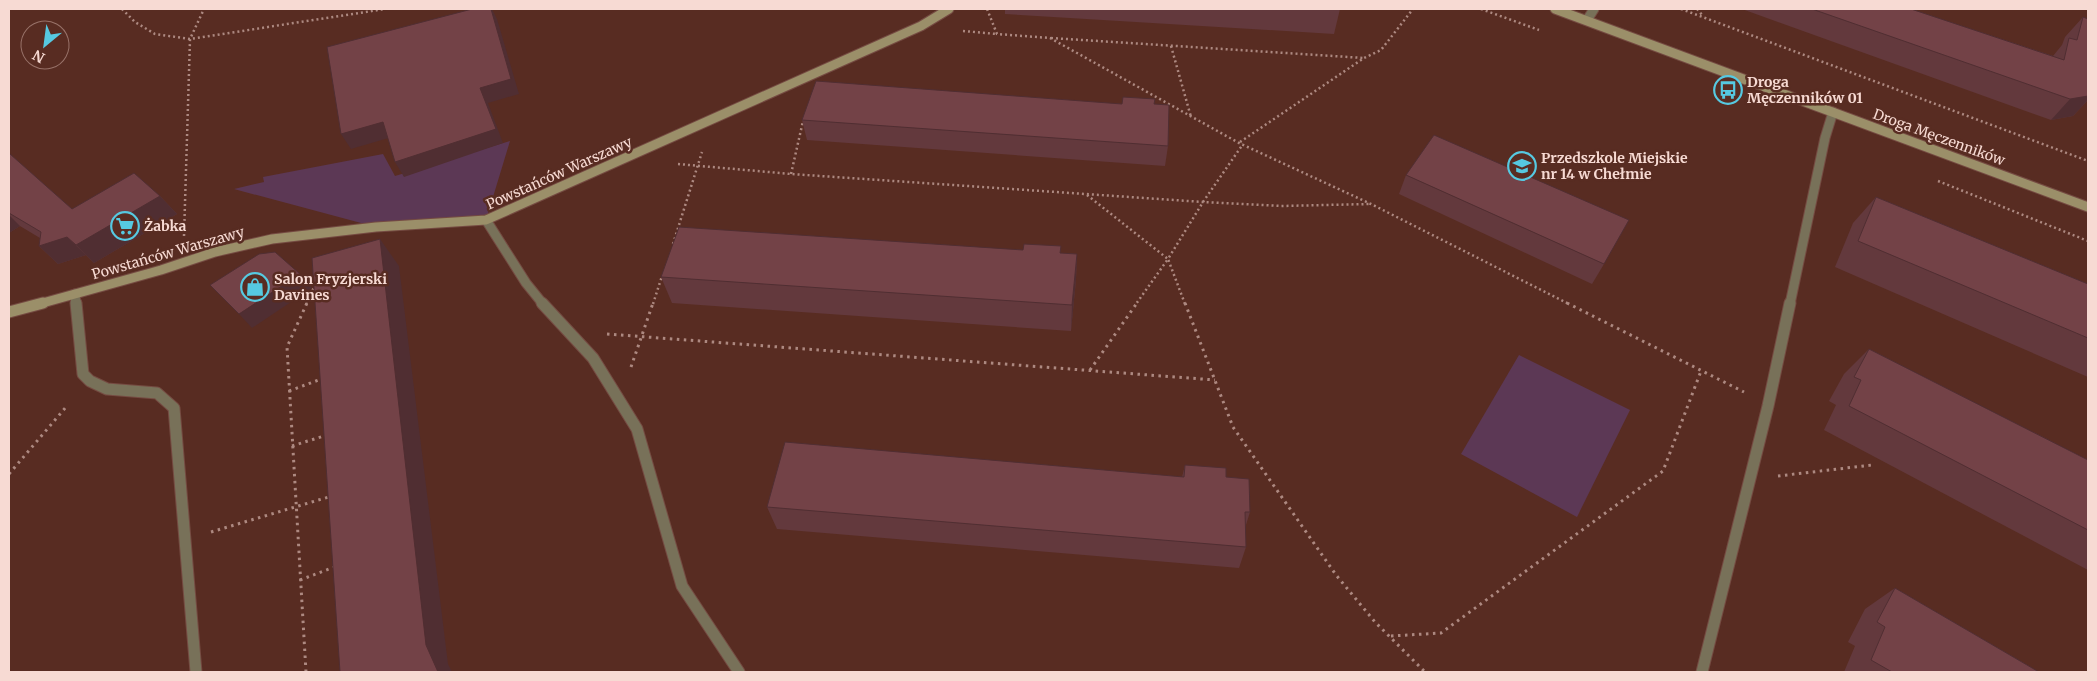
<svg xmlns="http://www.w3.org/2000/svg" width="2097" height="681" font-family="Merriweather,serif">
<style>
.green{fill:#5c3855}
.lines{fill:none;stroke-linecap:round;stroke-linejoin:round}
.street-far1-casing{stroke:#754b42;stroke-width:11}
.street-casing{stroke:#754b42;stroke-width:13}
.secondary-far1-casing{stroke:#754b42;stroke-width:11}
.secondary-casing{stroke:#754b42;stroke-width:13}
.path-far1{stroke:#ad8981;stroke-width:2.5;stroke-dasharray:2 3;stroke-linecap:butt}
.path{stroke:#ad8981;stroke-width:3;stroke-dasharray:2.5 4.5;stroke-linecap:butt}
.street-far1{stroke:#787159;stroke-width:9}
.street{stroke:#787159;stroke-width:11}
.secondary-far1{stroke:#9b8f69;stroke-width:9}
.secondary{stroke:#9b8f69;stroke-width:11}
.wall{fill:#63393d}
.shaded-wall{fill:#502e32}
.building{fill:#734247;stroke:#502e32}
.labels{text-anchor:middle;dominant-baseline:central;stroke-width:5;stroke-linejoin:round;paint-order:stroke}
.poi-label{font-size:14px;font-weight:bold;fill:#f7dad3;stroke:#582c22;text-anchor:start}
.street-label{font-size:14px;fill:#f7dad3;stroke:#582c22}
</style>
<rect width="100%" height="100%" fill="#582c22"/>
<g class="green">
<path d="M510,141L486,220L376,227L234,189L264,182L263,177L383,154L395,176Z"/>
<path d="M1519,355L1630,410L1577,517L1461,454Z"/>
</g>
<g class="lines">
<defs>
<g id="street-far1">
<path d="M1587,20L1594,9"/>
<path d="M486,220L526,283L543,304"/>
<path d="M75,294L76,304"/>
<path d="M1790,304L1825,138L1833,112"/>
</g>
<g id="street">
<path d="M76,303L83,374L90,381L107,389L157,393L174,408L196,672"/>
<path d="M542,303L593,358L637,429L682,586L739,672"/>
<path d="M1702,672L1768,406L1790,303"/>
</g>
<g id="secondary-far1">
<path d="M1555,9L2088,207"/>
<path d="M39,304L161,270L215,252L272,239L376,227L486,220L921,26L949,9"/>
</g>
<path id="secondary" d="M9,312L43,303"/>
</defs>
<use href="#street-far1" class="street-far1-casing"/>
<use href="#street" class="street-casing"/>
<use href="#secondary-far1" class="secondary-far1-casing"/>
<use href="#secondary" class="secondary-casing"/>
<g class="path-far1">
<path d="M122,9L135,22L155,34L190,39L385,9"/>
<path d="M987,9L997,34L1050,38L1239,143L1371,204L1569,304"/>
<path d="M1481,9L1539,30"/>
<path d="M1681,9L2088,161"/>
<path d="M1697,9L1703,16"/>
<path d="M963,31L997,34"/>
<path d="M1051,38L1364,58"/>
<path d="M1171,46L1191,117"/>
<path d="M1240,142L1364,58L1381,50L1413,9"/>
<path d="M678,164L791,174L1203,202L1281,206L1370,204"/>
<path d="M791,174L803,121"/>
<path d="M1938,181L2088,241"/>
<path d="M1087,195L1168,259L1136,304"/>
<path d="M184,236L190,39L204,9"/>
<path d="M673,244L702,152"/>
<path d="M306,304L315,285"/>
<path d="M653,304L662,276"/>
<path d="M1185,304L1168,259L1203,202L1243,144"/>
</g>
<g class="path">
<path d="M1185,303L1233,427L1336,575L1375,622L1425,672"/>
<path d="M1567,303L1744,392"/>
<path d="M607,334L1215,380"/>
<path d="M631,367L653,303"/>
<path d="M1090,370L1137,303"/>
<path d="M289,391L324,378"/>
<path d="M292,446L327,435"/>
<path d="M9,474L66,407"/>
<path d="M1778,476L1872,465"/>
<path d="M211,532L332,496"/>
<path d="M300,580L337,566"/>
<path d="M1391,636L1441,633L1663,471L1701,371"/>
<path d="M306,672L287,347L307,303"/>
</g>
<use href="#street-far1" class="street-far1"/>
<use href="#street" class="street"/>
<use href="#secondary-far1" class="secondary-far1"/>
<use href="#secondary" class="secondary"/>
</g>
<g class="wall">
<path d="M1005,9H1340L1334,34L1005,14Z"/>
<path d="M1742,9H1911L2053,56L2062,45L2065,37L2083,17L2088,19V100L2073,116L2051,120Z"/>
<path d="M1122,104H1154L1168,146L1165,166L807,140L802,120Z"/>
<path d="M9,154L72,209L160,196L177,214L94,263L86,255L58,264L39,246L40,238L20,226L9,233Z"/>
<path d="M1406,175L1604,264L1592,284L1399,194Z"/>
<path d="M1876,197L2088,284V377L1835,267L1853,223Z"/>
<path d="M1061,253L1077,254L1076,280L1071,331L672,303L661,277Z"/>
<path d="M1869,349L2088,460V570L1824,430L1836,405L1829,401L1844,374Z"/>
<path d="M1185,465L1226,477L1250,512L1245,528L1246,547L1239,568L777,529L767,507L1182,477Z"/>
<path d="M1895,588L2039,672H1844L1855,646L1848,642L1865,609Z"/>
</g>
<g class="shaded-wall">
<path d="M491,9H492L497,19L519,94L488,103L503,143L404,177L395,162L480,88Z"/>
<path d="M2088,96V100L2073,116L2051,120L2070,99Z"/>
<path d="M383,122L392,137L351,149L341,134Z"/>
<path d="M160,196L177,214L94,263L76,245Z"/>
<path d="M9,215L20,226L9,233Z"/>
<path d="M67,237L86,255L58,264L39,246Z"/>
<path d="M380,239L399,266L448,664L452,672H438L426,645Z"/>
<path d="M1077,254L1076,280L1071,331L1072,305Z"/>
<path d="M300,274L312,288L252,328L239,314Z"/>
</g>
<g class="building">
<path d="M472,9H491L511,79L480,88L496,129L395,162L383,122L341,134L327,47Z"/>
<path d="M1812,9H1911L2064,60L2069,38L2077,40L2083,17L2088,19V96L2070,99Z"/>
<path d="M816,81L1122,104L1123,97L1155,99L1154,104L1169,105L1168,146L802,120Z"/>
<path d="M1434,135L1629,220L1604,264L1406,175Z"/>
<path d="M9,154H10L72,209L134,173L160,196L76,245L67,237L39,246L41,232L9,213Z"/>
<path d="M1876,197L2088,284V338L1858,241Z"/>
<path d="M679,227L1023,250L1024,244L1061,246L1060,253L1077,254L1072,305L661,277Z"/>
<path d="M380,239L426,645L438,672H340L312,258Z"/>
<path d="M275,252L300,274L239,314L210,285L259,254Z"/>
<path d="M1869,349L2088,460V530L1849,406L1861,380L1854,377Z"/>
<path d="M785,442L1184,477L1185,465L1226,468V477L1249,479L1250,512H1245L1246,547L767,507Z"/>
<path d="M1895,588L2039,672H1892L1871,660L1885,627L1877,622Z"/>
</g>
<defs>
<symbol id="bus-ring" viewBox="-11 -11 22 22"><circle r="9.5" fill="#582c22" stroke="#56c9e1" stroke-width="1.5"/><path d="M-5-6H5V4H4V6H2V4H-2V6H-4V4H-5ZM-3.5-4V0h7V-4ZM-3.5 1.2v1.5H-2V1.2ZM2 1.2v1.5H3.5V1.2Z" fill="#56c9e1"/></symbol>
<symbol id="school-ring" viewBox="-11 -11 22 22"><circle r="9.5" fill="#582c22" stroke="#56c9e1" stroke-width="1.5"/><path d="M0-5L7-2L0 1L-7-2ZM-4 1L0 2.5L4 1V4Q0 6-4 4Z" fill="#56c9e1"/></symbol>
<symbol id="supermarket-ring" viewBox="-11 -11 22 22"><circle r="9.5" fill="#582c22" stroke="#56c9e1" stroke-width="1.5"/><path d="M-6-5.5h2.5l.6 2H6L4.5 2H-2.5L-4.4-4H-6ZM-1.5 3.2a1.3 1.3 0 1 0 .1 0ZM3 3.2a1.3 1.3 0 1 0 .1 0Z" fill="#56c9e1"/></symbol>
<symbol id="shop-ring" viewBox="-11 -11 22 22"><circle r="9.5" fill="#582c22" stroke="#56c9e1" stroke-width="1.5"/><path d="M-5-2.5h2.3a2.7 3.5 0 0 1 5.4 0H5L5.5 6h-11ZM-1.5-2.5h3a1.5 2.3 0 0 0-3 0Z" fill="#56c9e1"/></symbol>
</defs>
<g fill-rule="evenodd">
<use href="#bus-ring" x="1712" y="74" width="32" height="32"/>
<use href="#school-ring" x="1506" y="150" width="32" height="32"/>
<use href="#supermarket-ring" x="109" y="210" width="32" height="32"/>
<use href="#shop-ring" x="239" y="271" width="32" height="32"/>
</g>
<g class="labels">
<g class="poi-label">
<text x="1747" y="82">Droga<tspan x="1747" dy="16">Męczenników 01</tspan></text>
<text x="1541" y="158">Przedszkole Miejskie<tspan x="1541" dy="16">nr 14 w Chełmie</tspan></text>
<text x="144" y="226">Żabka</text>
<text x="274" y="279">Salon Fryzjerski<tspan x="274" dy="16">Davines</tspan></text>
</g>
<g class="street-label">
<text transform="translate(1939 137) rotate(20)">Droga Męczenników</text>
<text transform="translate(559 173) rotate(-24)">Powstańców Warszawy</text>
<text transform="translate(168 253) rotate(-16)">Powstańców Warszawy</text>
</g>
</g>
<rect width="2097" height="681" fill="none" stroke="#f7dad3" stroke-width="20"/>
<g transform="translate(45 45) rotate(209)"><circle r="24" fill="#582c22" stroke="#987269"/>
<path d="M0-4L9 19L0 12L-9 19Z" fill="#56c9e1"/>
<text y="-8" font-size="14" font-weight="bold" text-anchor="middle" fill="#f7dad3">N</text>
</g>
</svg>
